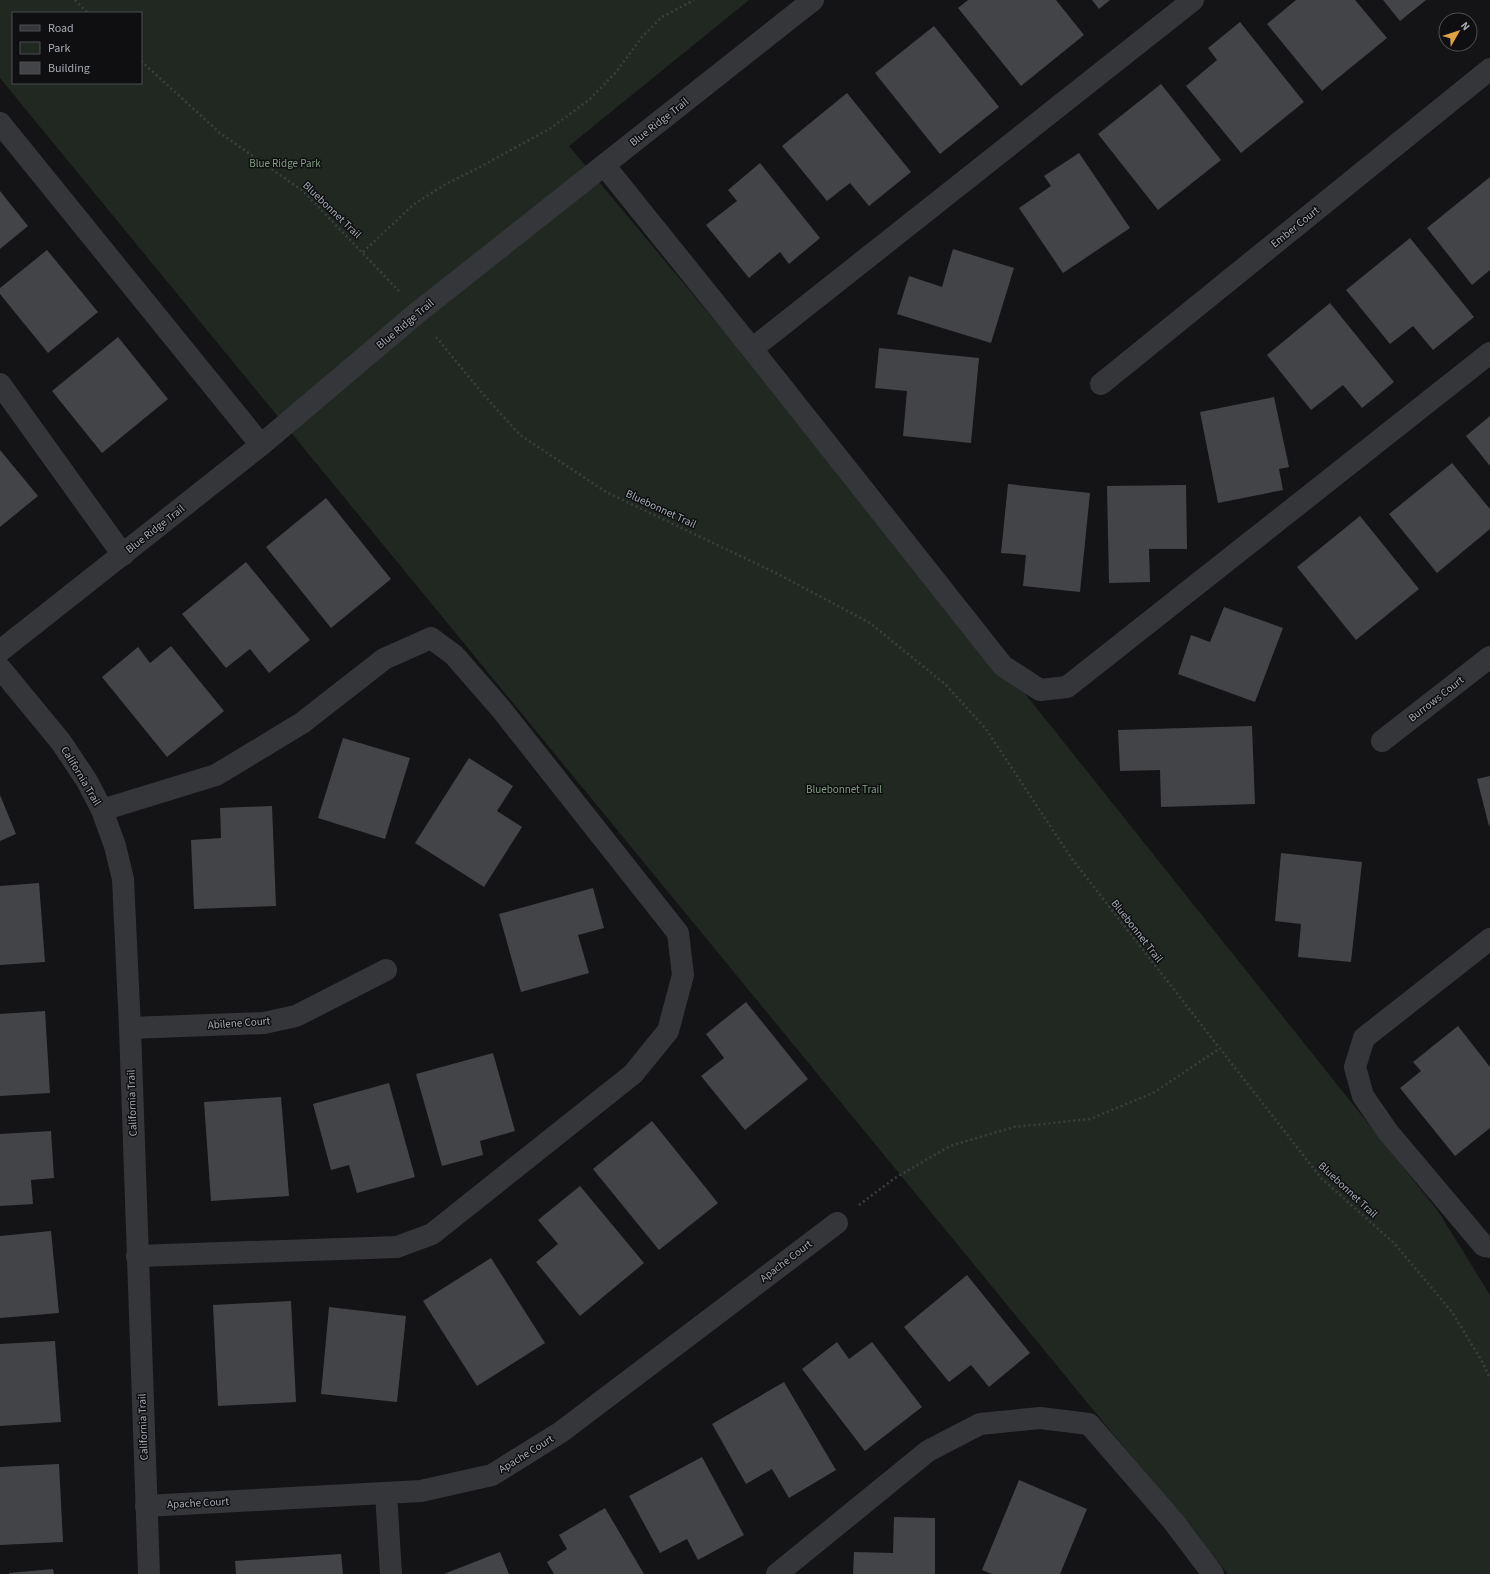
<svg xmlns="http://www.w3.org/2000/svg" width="1490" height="1574" font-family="'Source Sans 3',sans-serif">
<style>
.green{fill:#212821;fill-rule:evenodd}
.building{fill:#434448}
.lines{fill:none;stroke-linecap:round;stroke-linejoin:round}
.path{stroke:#3c3d41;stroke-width:2.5;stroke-dasharray:2 3;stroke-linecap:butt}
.minor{stroke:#35363a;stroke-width:22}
.labels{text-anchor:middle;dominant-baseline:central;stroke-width:3;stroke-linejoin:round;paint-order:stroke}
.street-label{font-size:11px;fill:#a7acb5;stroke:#0f0f11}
.park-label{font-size:11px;fill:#809e80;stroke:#0f0f11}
</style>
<rect width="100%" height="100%" fill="#141416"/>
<path class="green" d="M0,0H749L569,146L1003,666L1438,1211L1490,1295V1574H1228L0,78ZM13,13H141V83H13Z"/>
<g class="building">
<path d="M968,0H1056L1084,35L1021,86L958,8Z"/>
<path d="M1092,0H1110L1099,9Z"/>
<path d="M1296,0H1355L1387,38L1322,91L1267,24Z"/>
<path d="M1383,0H1426L1400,21Z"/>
<path d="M1240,22L1304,102L1241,153L1186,86L1217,60L1208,48Z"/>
<path d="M934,26L999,107L940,154L875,73Z"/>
<path d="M1161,84L1221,160L1158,210L1098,134Z"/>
<path d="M847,93L911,172L869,206L850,183L827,201L782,146Z"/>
<path d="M1079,153L1130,228L1063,273L1019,208L1051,186L1044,176Z"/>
<path d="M760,163L820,238L789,264L780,252L749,278L706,225L737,201L728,190Z"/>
<path d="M1490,177V270L1472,285L1427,228Z"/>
<path d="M0,191L28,226L0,249Z"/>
<path d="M1410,238L1474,317L1433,350L1413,326L1390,344L1346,290Z"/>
<path d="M953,249L1014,268L991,343L897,314L909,276L942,287Z"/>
<path d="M47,250L98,312L48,353L0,294V288Z"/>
<path d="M1330,303L1394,382L1362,408L1343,385L1311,410L1267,355Z"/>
<path d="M118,337L168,399L102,453L52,391Z"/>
<path d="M879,348L979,358L971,443L903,436L907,391L875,388Z"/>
<path d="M1274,397L1289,467L1279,469L1283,490L1218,503L1200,412Z"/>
<path d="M1490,416V466L1466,436Z"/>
<path d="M0,450L38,496L0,527Z"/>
<path d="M1452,463L1490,509V529L1437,573L1389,514Z"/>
<path d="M1008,484L1090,493L1080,592L1023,586L1026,555L1001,553Z"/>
<path d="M1186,485L1187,549H1149L1150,582L1109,583L1107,486Z"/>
<path d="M326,498L391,579L331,628L266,547Z"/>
<path d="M1360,516L1419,589L1356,640L1297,567Z"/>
<path d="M246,562L310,640L269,673L250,649L226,668L182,614Z"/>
<path d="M1224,607L1283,628L1255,702L1178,674L1191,635L1210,642Z"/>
<path d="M171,646L224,711L167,757L102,677L138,647L150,663Z"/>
<path d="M1252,726L1255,804L1161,807L1160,770L1120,771L1118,730Z"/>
<path d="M343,738L410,758L385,839L318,818Z"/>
<path d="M469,758L513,786L497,811L522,827L484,887L415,843Z"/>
<path d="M1490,776V826H1489L1477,779Z"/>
<path d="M0,795L16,834L0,841Z"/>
<path d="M272,806L276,906L194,909L191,840L221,838L220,808Z"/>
<path d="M1281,853L1362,862L1351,962L1298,957L1301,924L1275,921Z"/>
<path d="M39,883L45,962L0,965V886Z"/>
<path d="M593,888L604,928L578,935L589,973L521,992L499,914Z"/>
<path d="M746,1002L808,1079L745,1130L701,1076L724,1058L706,1034Z"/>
<path d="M45,1011L50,1093L0,1096V1014Z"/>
<path d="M1458,1026L1490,1067V1128L1455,1156L1400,1088L1421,1071L1413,1062Z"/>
<path d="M493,1053L515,1131L480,1141L483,1155L442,1166L416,1074Z"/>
<path d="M389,1083L415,1177L357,1193L349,1165L331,1170L313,1104Z"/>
<path d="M281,1097L289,1196L211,1201L204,1102Z"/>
<path d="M652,1121L718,1203L659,1250L593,1169Z"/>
<path d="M51,1131L54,1178L31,1180L33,1204L0,1206V1134Z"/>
<path d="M580,1186L644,1263L580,1316L536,1262L558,1244L538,1220Z"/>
<path d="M51,1231L59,1313L0,1318V1236Z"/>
<path d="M491,1258L545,1343L477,1386L423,1301Z"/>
<path d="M967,1275L1030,1353L989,1387L971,1365L949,1382L904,1327Z"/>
<path d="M291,1301L296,1402L218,1406L213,1305Z"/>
<path d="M329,1307L406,1316L397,1402L321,1394Z"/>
<path d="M55,1341L61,1422L0,1426V1344Z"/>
<path d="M837,1342L849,1359L872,1342L922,1407L865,1451L802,1369Z"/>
<path d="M784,1382L836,1470L789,1498L772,1469L746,1484L712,1424Z"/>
<path d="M702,1457L744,1535L698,1560L687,1539L660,1553L629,1496Z"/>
<path d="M59,1464L63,1542L0,1545V1467Z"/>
<path d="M1019,1480L1087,1509L1060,1574H992L982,1570Z"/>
<path d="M605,1508L644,1574H554L547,1562L567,1549L559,1535Z"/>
<path d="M894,1517L935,1518V1574H853L854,1552L893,1553Z"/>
<path d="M500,1552L509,1574H444Z"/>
<path d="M341,1554L343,1574H236L235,1561Z"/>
<path d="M53,1569L54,1574H9V1573Z"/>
</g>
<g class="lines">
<g class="path">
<path d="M75,0L88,13"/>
<path d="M141,61L220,133L303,191L399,291"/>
<path d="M363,252L413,205L444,185L480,167L551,128L590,99L617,71L642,37L662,17L694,0"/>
<path d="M436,337L483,394L520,435L606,492L776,573L870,623L946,685L986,729L1072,859L1321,1178L1394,1243L1452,1312L1483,1363L1490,1379"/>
<path d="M859,1205L895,1178L950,1146L1014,1127L1090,1119L1153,1093L1219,1049"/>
</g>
<g class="minor">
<path d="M0,123L261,445"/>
<path d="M604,165L752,349L1003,666L1040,690L1067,687L1490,353"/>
<path d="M752,349L1193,0"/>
<path d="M0,384L123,555"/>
<path d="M1101,384L1490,69"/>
<path d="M0,651L261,445L417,313L813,0"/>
<path d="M0,668L61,742L87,781L102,810L115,846L123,879L130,1028L149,1574"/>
<path d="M1382,741L1490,657"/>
<path d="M102,810L216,775L302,723L384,659L431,638L454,655L501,709L678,933L683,975L668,1031L633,1074L432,1234L397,1247L137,1256"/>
<path d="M1490,939L1364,1038L1355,1067L1363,1096L1388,1132L1484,1246L1490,1247"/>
<path d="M130,1028L264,1023L296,1016L386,970"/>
<path d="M386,1493L391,1574"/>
<path d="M146,1506L421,1491L492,1475L561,1432L837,1223"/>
<path d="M777,1574L928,1451L980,1424L1040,1418L1089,1424L1173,1521L1213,1574"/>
</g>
</g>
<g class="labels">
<g class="street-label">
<text transform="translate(659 122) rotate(-38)">Blue Ridge Trail</text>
<text transform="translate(332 210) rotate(44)">Bluebonnet Trail</text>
<text transform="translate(1295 227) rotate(-39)">Ember Court</text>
<text transform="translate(405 324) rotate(-40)">Blue Ridge Trail</text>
<text transform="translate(661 509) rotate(25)">Bluebonnet Trail</text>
<text transform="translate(155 529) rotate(-38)">Blue Ridge Trail</text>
<text transform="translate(1436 699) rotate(-38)">Burrows Court</text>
<text transform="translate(81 776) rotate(59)">California Trail</text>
<text transform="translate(1137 931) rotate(52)">Bluebonnet Trail</text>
<text transform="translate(239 1023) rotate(-4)">Abilene Court</text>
<text transform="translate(132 1103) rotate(-92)">California Trail</text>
<text transform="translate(1348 1190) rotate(43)">Bluebonnet Trail</text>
<text transform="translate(786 1261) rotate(-37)">Apache Court</text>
<text transform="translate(143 1427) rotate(-92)">California Trail</text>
<text transform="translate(526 1454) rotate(-32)">Apache Court</text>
<text transform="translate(198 1503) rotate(-3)">Apache Court</text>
</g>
<g class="park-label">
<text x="285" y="163">Blue Ridge Park</text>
<text x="844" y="789">Bluebonnet Trail</text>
</g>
</g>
<rect x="12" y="12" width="130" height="72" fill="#0f0f11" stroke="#4c4e53"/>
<rect x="20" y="25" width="20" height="6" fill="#35363a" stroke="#4c4e53"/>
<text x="48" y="32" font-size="12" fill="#a7acb5">Road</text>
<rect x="20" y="42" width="20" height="12" fill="#212821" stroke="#4c4e53"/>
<text x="48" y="52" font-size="12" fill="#a7acb5">Park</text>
<rect x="20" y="62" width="20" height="12" fill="#434448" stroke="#4c4e53"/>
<text x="48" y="72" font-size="12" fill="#a7acb5">Building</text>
<g transform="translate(1458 32) rotate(51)"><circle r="19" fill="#0f0f11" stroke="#4c4e53"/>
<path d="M0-3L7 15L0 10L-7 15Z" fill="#e1a341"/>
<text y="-6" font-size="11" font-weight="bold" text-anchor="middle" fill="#a7acb5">N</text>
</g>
</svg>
